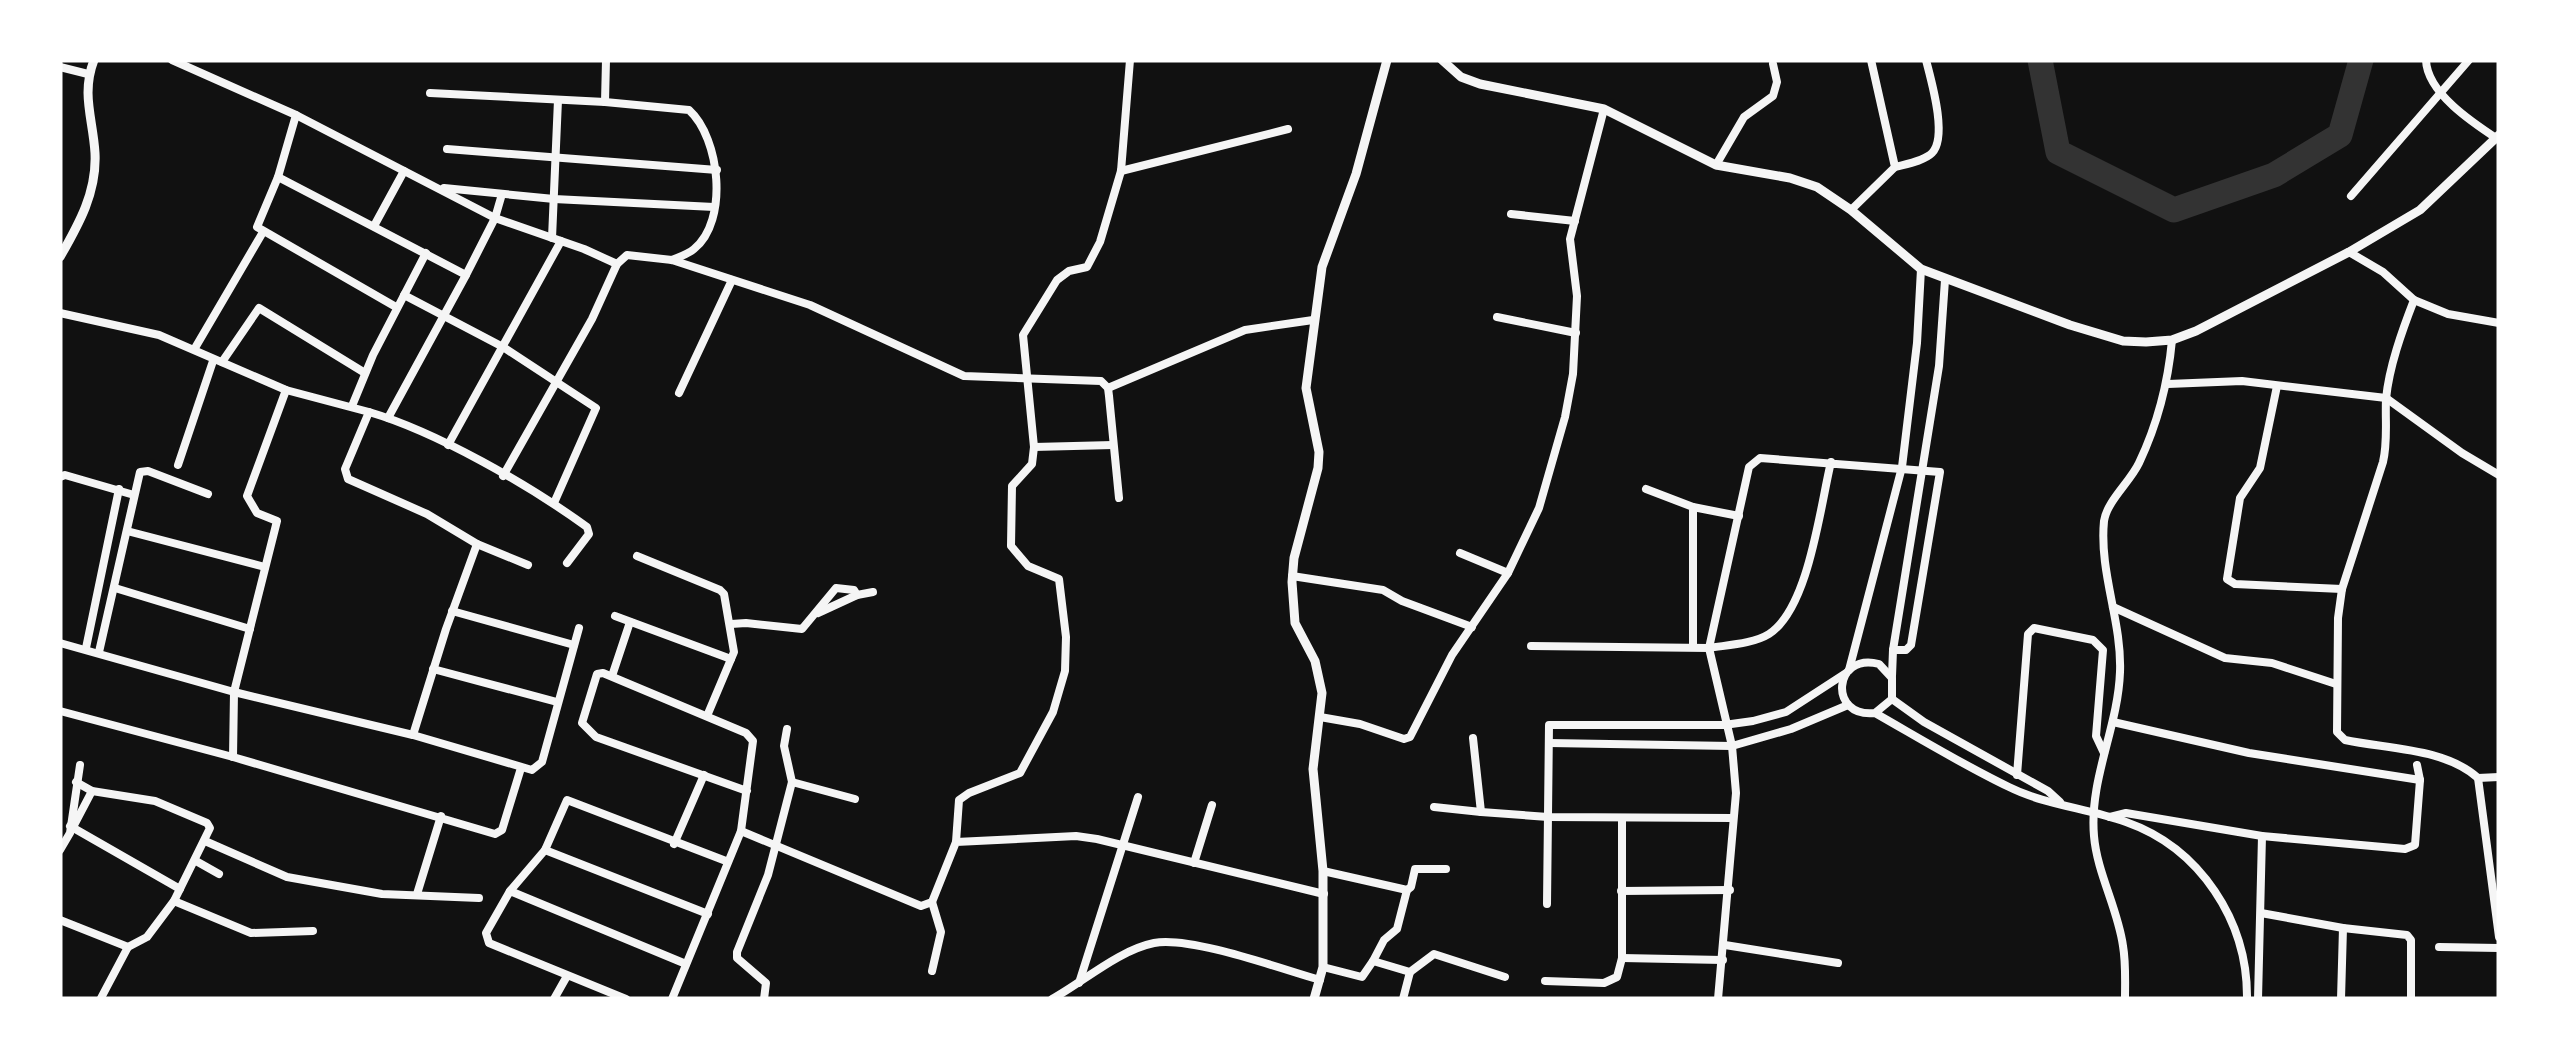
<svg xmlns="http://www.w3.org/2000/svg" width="2559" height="1059" font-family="'Noto Sans',sans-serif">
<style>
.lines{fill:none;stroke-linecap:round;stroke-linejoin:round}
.river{stroke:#333;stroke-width:25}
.minor{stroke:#f5f5f5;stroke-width:8}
.tertiary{stroke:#f5f5f5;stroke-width:9}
</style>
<rect width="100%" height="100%" fill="#111"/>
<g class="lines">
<path class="river" d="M2040,60L2058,152L2174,210L2274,175L2340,135L2361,60"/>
<g class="minor">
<path d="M172,60L296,115L495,218L584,249L617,264"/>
<path d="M2426,60C2427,93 2473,123 2499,140"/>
<path d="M60,67L88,74"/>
<path d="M430,93L605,102L689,110C720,138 729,221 694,249C688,254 679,257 672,260"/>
<path d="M605,102L606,60"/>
<path d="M296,115L278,177L257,227L396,307"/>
<path d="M447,149L717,170"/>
<path d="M1716,165L1744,117L1773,96L1777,82L1773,64"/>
<path d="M1895,167C1906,164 1924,161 1932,153C1948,137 1931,80 1926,60"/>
<path d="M1121,171L1288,129"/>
<path d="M278,177L466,275"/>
<path d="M444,188L554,199L714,207"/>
<path d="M2351,196L2469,60"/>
<path d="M1851,210L1895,167L1871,60"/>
<path d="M1511,214L1575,221"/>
<path d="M374,226L404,171"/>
<path d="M552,238L558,100"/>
<path d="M2349,252L2383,272L2414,300C2402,331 2389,367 2386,399C2385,421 2388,441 2383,462L2342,589L2338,618L2337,732L2345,740C2386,749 2445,748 2478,778L2499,937"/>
<path d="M404,295L503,347L596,408L554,503"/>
<path d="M2414,300L2448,314L2499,323"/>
<path d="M60,313L159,335L286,390L369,412L345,469L348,479L427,514L477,544L528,565"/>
<path d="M1497,317L1576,333"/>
<path d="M195,348L263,232"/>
<path d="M222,362L259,308L365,373"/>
<path d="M2168,384L2242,381L2386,398L2462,453L2499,475"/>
<path d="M2277,386L2260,468L2240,498L2227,579L2235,584L2342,589"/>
<path d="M1108,388L1245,330L1313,320"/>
<path d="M679,393L732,280"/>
<path d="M352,406L373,355L426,253"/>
<path d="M369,412C437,432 529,485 587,527L589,534L567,563"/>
<path d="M388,418L466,275L495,218L502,194"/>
<path d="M448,445L561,241"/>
<path d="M1034,447L1113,445"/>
<path d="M1831,462C1820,507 1809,608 1769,634C1753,644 1727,645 1709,648L1749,467L1760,458L1940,472L1911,645L1906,650H1893"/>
<path d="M178,465L213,361"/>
<path d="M503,476L592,319L617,264L627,255L672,260L810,305L964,376L1101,381L1108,388L1109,396L1119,498"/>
<path d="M60,477L65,475L134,495"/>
<path d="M1646,489L1693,507V647"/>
<path d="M1693,507L1739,516"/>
<path d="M127,531L265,567"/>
<path d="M1460,553L1508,573"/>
<path d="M637,556L720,590L724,594L734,652L707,716"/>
<path d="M1292,576L1383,590L1402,601L1472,627"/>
<path d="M115,588L250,629"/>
<path d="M2113,607L2225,658L2272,663L2336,684"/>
<path d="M452,611L574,645"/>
<path d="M818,613L857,595L873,592"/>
<path d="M615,616L731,659"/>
<path d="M731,624L746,623L802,629L836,588L854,590L857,595"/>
<path d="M60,643L234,692L413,735L532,770L542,762L579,628"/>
<path d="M1531,646L1709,648L1732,746L1736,793L1718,999"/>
<path d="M86,648L119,489"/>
<path d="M99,652L140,472L148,471L208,494"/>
<path d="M433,669L557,702"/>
<path d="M1849,670L1902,467L1917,343L1921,269"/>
<path d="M612,676L630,622"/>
<path d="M1892,676L1893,650L1939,366L1945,280"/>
<path d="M1892,699L1924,722L2048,791L2060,802"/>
<path d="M60,711L233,757L495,834L502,830L521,768"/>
<path d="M1875,713L1892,699V678L1879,664C1833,652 1828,718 1875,713C1919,738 1963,765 2009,787C2045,805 2087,808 2126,822C2200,848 2248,921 2247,999"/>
<path d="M1320,717L1360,724L1404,739L1410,737L1452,655L1508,573L1539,508L1565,417L1573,374L1577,296L1570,239L1604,109"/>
<path d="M2113,722L2249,753L2420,780"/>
<path d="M413,735L446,629L477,544"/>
<path d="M1473,738L1481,812L1548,817L1732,818"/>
<path d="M1549,743L1732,746L1791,729L1848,705"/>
<path d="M233,757L234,692L277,521L257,513L247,496L286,390"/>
<path d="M2017,775L2028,634L2034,628L2093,640L2103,650L2096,736L2104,753"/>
<path d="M2478,778L2499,777"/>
<path d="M76,782L92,791L155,801L207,823L210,828L174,901L147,937L128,947L101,998"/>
<path d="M792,782L855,799"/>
<path d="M1434,807L1481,812"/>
<path d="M2110,817L2126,813L2262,836L2405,849L2415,845L2420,780L2417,765"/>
<path d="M70,826L180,889"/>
<path d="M71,831L92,791"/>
<path d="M741,831L921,906L932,902L956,842L1076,836L1097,839L1324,894"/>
<path d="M205,841L287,877L382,894L479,898"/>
<path d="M956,842L959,800L969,793L1020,773L1053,712L1065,671L1066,637L1059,579L1028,566L1011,546L1012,486L1032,464L1034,447L1023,335L1057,280L1069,271L1087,267L1100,242L1121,171L1130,60"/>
<path d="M674,844L704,775"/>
<path d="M60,850L70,833L80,765"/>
<path d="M545,850L708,914"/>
<path d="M196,861L219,874"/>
<path d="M1194,863L1212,805"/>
<path d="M1323,871L1407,890L1411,887L1415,869H1446"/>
<path d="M510,891L545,850L567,800L726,861"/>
<path d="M1621,891L1730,890"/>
<path d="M417,894L441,816"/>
<path d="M174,901L251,933L313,931"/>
<path d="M932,902L941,932L932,971"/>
<path d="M1547,904L1549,725H1724L1753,721L1786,712L1846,673"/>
<path d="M2261,913L2343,928L2407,935L2411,940V999"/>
<path d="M60,920L128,947"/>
<path d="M1725,945L1838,963"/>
<path d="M2439,947L2499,948"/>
<path d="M1622,958L1723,960"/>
<path d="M1373,961L1384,940L1397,929L1407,890"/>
<path d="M1323,967L1362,977L1373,961L1410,972L1434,954L1505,977"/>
<path d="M1545,981L1604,983L1617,977L1622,958V818"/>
<path d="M1079,983L1138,797"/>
<path d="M554,999L567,976"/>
<path d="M626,999L489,943L486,933L510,891L686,964"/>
<path d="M672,999L741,831L753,741L746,733L603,673L597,674L582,723L596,737L747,791"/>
<path d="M764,999L766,983L737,958V952L768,875L792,782L784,746L787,729"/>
<path d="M1052,999C1083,982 1119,950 1154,943C1191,936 1281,969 1320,980"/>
<path d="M1403,999L1410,972"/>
<path d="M2125,999C2125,982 2126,963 2123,946C2118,909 2097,873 2094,836C2089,779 2118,728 2120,672C2122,621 2099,573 2104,521C2107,501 2130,482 2139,463C2158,423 2168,384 2172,340"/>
<path d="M2258,999L2262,836"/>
<path d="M2341,999L2343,928"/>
</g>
<g class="tertiary">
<path d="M1442,60L1461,77L1480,84L1604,109L1716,165L1790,178L1817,187L1851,210L1921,269L2070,325L2123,341L2146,342L2172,340L2196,331L2349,252L2420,210L2499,135"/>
<path d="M60,257C79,224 97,192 95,153C93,119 81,94 94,60"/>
<path d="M1314,999L1323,967V871L1313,769L1322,693L1315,661L1295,623L1292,582L1294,558L1318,468L1319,452L1306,388L1322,267L1356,174L1387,60"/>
</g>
</g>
<rect width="2559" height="1059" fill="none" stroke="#ffffff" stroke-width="125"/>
</svg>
